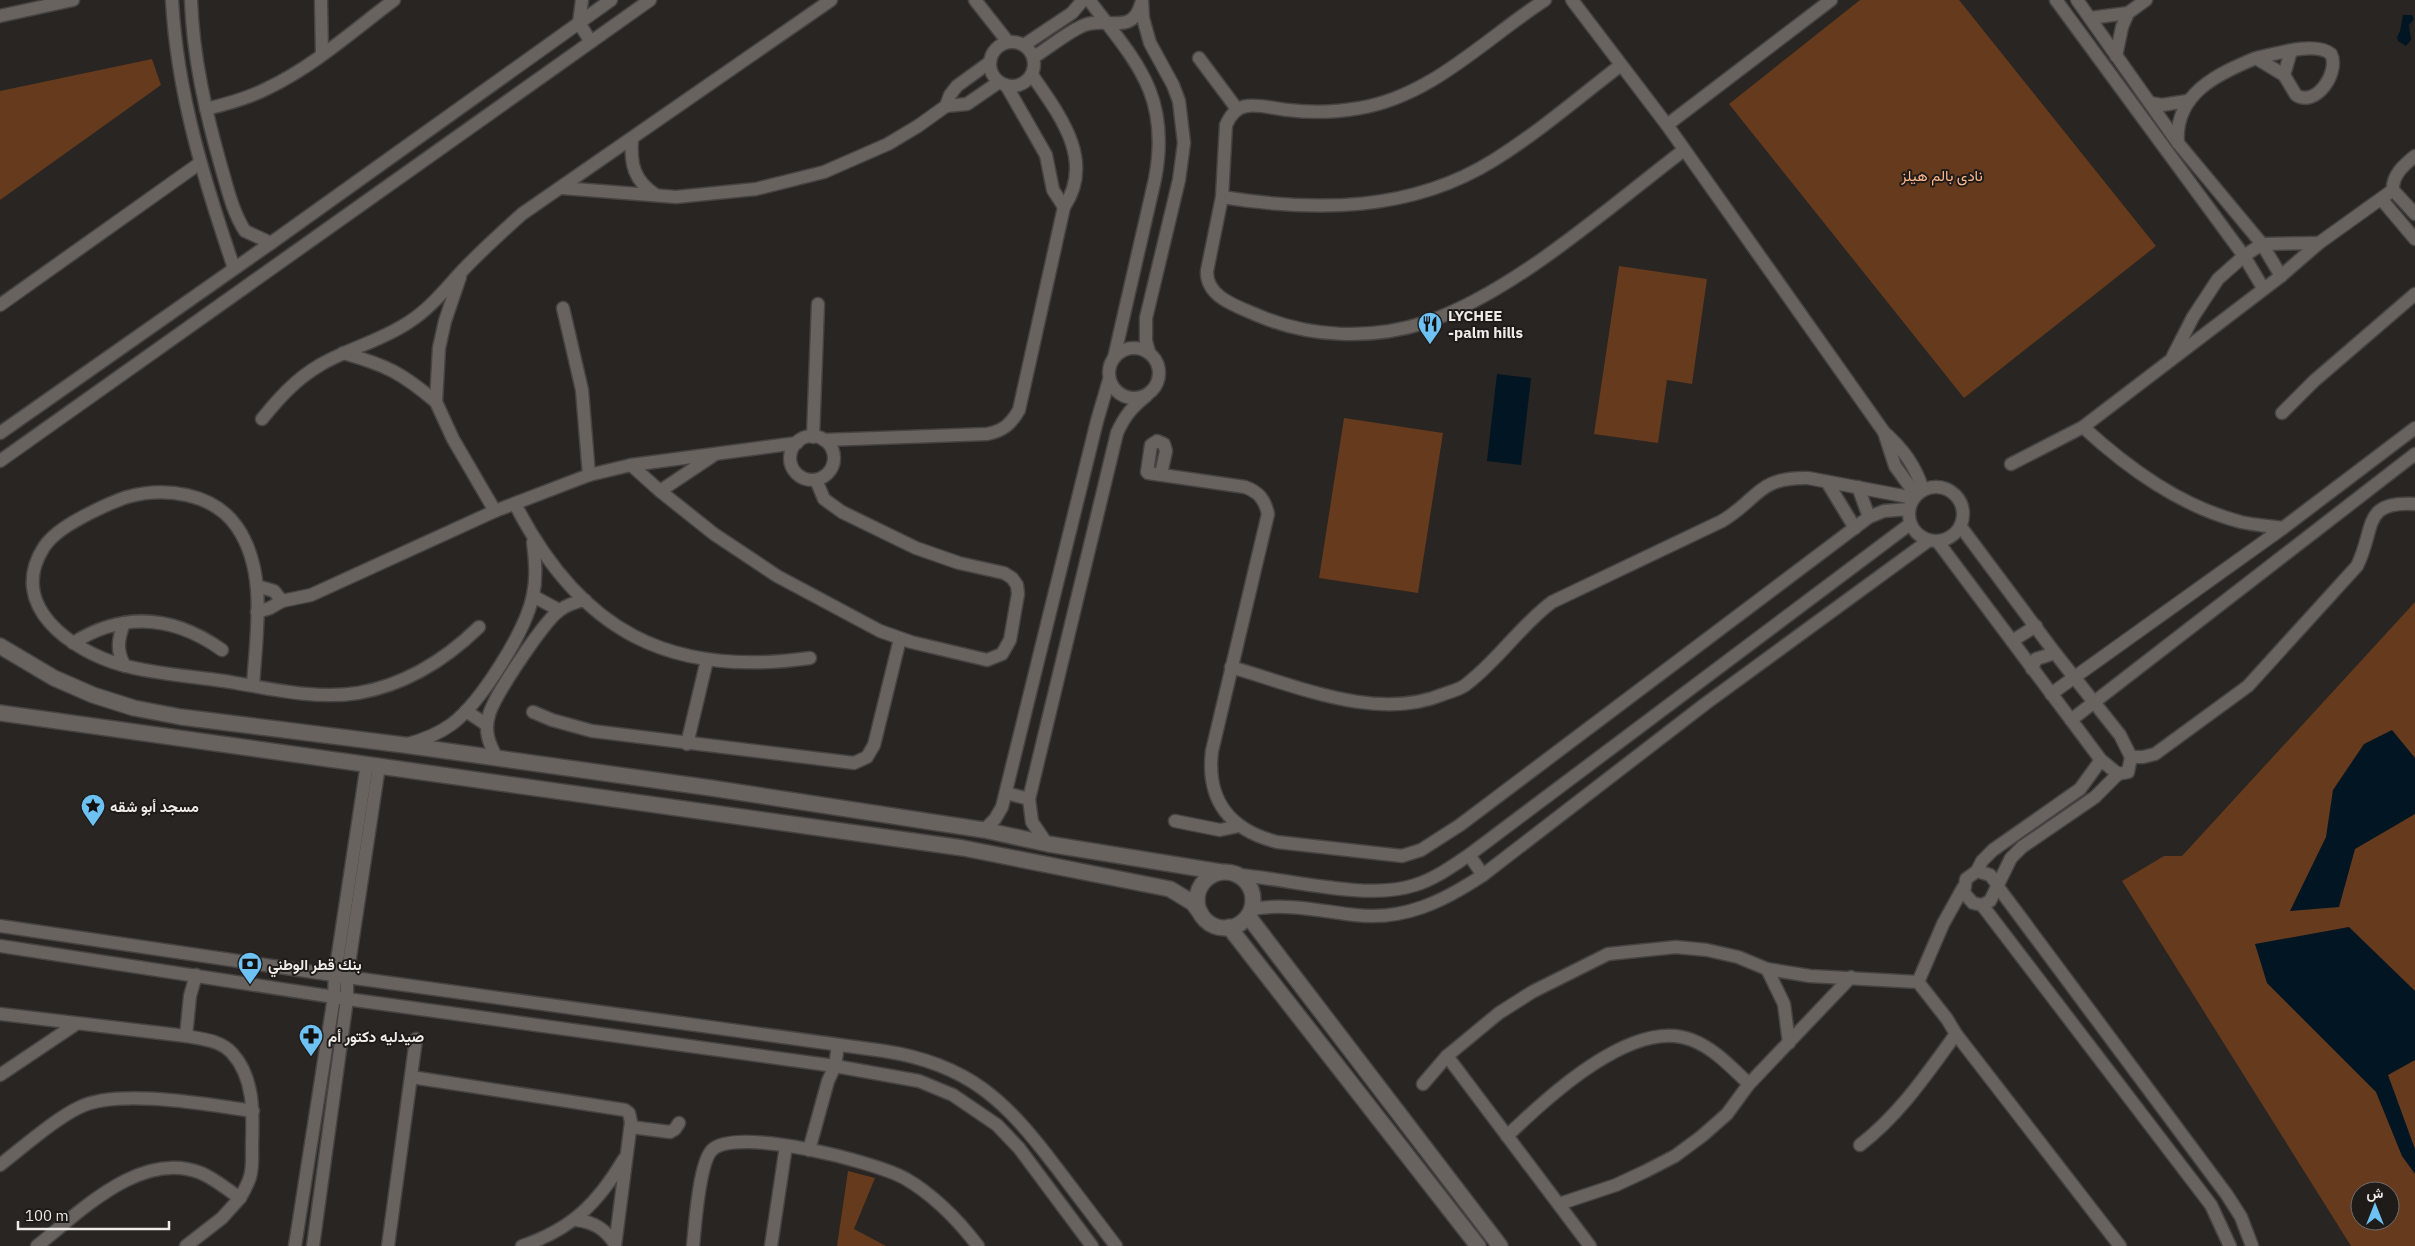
<svg xmlns="http://www.w3.org/2000/svg" width="2415" height="1246" font-family="'IBM Plex Sans',Vazirmatn,sans-serif">
<style>
.green{fill:#653a1d;fill-rule:evenodd}
.water{fill:#011522}
.lines{fill:none;stroke-linecap:round;stroke-linejoin:round}
.minor-casing{stroke:#474341;stroke-width:15}
.tertiary-casing{stroke:#474341;stroke-width:18}
.minor{stroke:#696360;stroke-width:12}
.tertiary{stroke:#696360;stroke-width:15}
.labels{text-anchor:middle;dominant-baseline:central;stroke-width:4;stroke-linejoin:round;paint-order:stroke}
.park-label{font-size:15px;fill:#ffb88e;stroke:#1f1b19}
.poi-label{font-size:15px;font-weight:bold;fill:#eeebe9;stroke:#1f1b19;text-anchor:start}
</style>
<rect width="100%" height="100%" fill="#292522"/>
<g class="green">
<path d="M1860,0H1959L2156,246L1964,398L1729,104Z"/>
<path d="M152,59L161,85L0,200V91Z"/>
<path d="M1619,266L1707,279L1692,384L1667,380L1658,443L1594,434Z"/>
<path d="M1344,418L1443,433L1418,593L1319,578Z"/>
<path d="M2415,602V1246H2351L2122,881L2164,856H2182ZM2360,1191H2390V1221H2360Z"/>
<path d="M848,1171L875,1178L854,1229L886,1246H837Z"/>
</g>
<g class="water">
<path d="M2403,15H2412L2414,19L2409,25L2411,40L2406,46L2398,41L2397,37L2400,31Z"/>
<path d="M1497,374L1531,378L1521,465L1487,461Z"/>
<path d="M2392,730L2415,758V814L2355,849L2339,907L2290,911L2326,837L2333,790L2364,744Z"/>
<path d="M2349,927L2415,991V1060L2388,1075L2415,1149V1174L2402,1156L2376,1092L2267,983L2255,944Z"/>
</g>
<g class="lines">
<defs>
<g id="minor">
<path d="M172,0C177,93 204,180 234,268"/>
<path d="M191,0C193,58 206,114 222,170C228,190 233,213 245,231L271,243"/>
<path d="M321,0L322,53"/>
<path d="M582,0L579,23L591,42"/>
<path d="M975,0L1008,42"/>
<path d="M1089,0C1136,62 1171,95 1155,179L1114,358"/>
<path d="M1142,0L1143,18L1150,43L1173,85L1179,101L1184,143L1179,180L1146,318V341L1149,352"/>
<path d="M1545,0C1486,38 1432,96 1360,108C1337,112 1312,113 1288,110C1275,109 1260,104 1247,106C1236,107 1230,116 1226,125L1222,197L1207,271C1206,297 1236,306 1257,315C1310,338 1372,340 1427,322C1516,291 1609,207 1684,150"/>
<path d="M1572,0L1667,125L1884,432C1903,449 1915,465 1923,490"/>
<path d="M2056,0L2244,256L2263,288"/>
<path d="M2077,0L2178,143L2262,244L2281,276"/>
<path d="M0,16L73,0"/>
<path d="M2090,18L2128,13L2146,0"/>
<circle cx="1012" cy="64" r="22"/>
<path d="M1024,45L1072,13L1083,0"/>
<path d="M2116,56L2122,27L2128,13"/>
<path d="M1034,57C1050,47 1065,34 1082,26C1104,15 1132,37 1141,4"/>
<path d="M1199,58L1237,109"/>
<path d="M2284,75L2291,51"/>
<path d="M1006,85L1046,155L1053,190L1064,207"/>
<path d="M2150,103L2162,105L2187,101"/>
<path d="M946,106L967,104L999,82"/>
<path d="M206,109C227,104 249,98 268,88C314,66 354,30 394,0"/>
<path d="M1667,125L1831,0"/>
<path d="M632,139C630,164 634,181 656,195"/>
<path d="M2178,143C2174,94 2217,74 2256,58L2284,75L2296,95C2316,108 2340,72 2331,54C2315,41 2275,54 2256,58"/>
<path d="M562,188L676,197L756,189L824,172L888,144L918,126L946,106L950,95L957,86L990,62"/>
<path d="M2393,190L2415,214"/>
<path d="M1222,197C1315,212 1411,212 1494,160C1539,132 1579,97 1621,65"/>
<path d="M2382,200L2415,239"/>
<path d="M460,277L445,321L439,348L436,402L453,439L495,511"/>
<path d="M0,305L200,163"/>
<path d="M563,308L582,390L589,475"/>
<circle cx="1134" cy="373" r="25"/>
<path d="M343,353C386,365 402,373 436,402"/>
<path d="M2173,356L2193,317L2218,279L2244,256L2262,244L2319,243"/>
<path d="M2282,413L2314,381L2415,294"/>
<path d="M262,419C279,398 296,379 320,365C349,348 381,341 409,322C431,308 446,288 464,269C482,250 502,232 522,214L831,0"/>
<path d="M2083,427C2129,469 2180,506 2241,522C2254,525 2269,526 2283,528"/>
<path d="M1884,432L1895,466L1916,495"/>
<path d="M0,433L271,243L611,0"/>
<circle cx="812" cy="458" r="22"/>
<path d="M813,437L818,304"/>
<path d="M824,440L987,434C1003,431 1011,424 1019,410L1064,207C1096,160 1058,113 1032,75"/>
<path d="M0,461L650,0"/>
<path d="M2011,464L2083,427L2281,276L2319,243L2393,190C2392,175 2404,165 2415,156"/>
<path d="M631,465L660,491L714,534L777,576L880,631L911,642L987,660L1002,654L1010,640L1018,594L1017,585L1012,578L1004,573L959,563L916,548L842,512L824,499L816,480"/>
<path d="M1161,474L1166,451L1164,444L1157,441L1151,445L1147,472L1148,473L1245,487C1259,492 1265,500 1268,514L1212,751C1206,801 1230,830 1277,842L1402,856L1421,850L1460,825L1869,517L1884,511L1909,509"/>
<path d="M1827,482L1855,528"/>
<circle cx="1936" cy="514" r="27"/>
<path d="M1858,487L1869,517"/>
<path d="M660,491L714,455"/>
<path d="M515,504C580,631 669,678 810,658"/>
<path d="M1938,542L2101,760L2118,774L2128,772L2131,757L2120,735L2055,653L1961,527"/>
<path d="M257,586L274,591L282,601"/>
<path d="M533,596L559,610"/>
<path d="M257,612L270,608L282,601L311,595L495,511L589,475L631,465L797,443"/>
<path d="M124,623C118,639 116,651 125,666"/>
<path d="M2012,641L2036,626"/>
<path d="M73,643C124,611 174,616 222,650"/>
<path d="M1231,667C1297,686 1377,722 1444,694C1452,691 1462,689 1468,683C1499,659 1521,625 1552,602L1722,521C1759,499 1757,477 1808,478L1914,498"/>
<path d="M2032,669L2036,659L2055,653"/>
<path d="M253,686C256,634 268,572 237,527C213,492 164,487 127,497C114,501 100,508 88,514C73,522 54,532 44,547C6,606 72,651 122,665C154,674 190,676 224,681C268,688 313,700 358,693C405,685 445,660 479,627"/>
<path d="M2051,694L2283,528L2415,428"/>
<path d="M466,711L487,725"/>
<path d="M533,712L552,720L592,731L854,763L867,757L874,745L900,639"/>
<path d="M2071,720L2415,454"/>
<path d="M407,744C424,740 438,734 452,724C481,702 526,631 533,595C537,577 535,559 533,542"/>
<path d="M687,744L707,660"/>
<path d="M2131,757H2143L2155,754L2248,686L2357,566C2376,528 2361,501 2415,504"/>
<path d="M497,758C489,744 484,731 489,715C494,696 544,621 560,610C568,604 576,602 585,600"/>
<path d="M1006,793L1029,799"/>
<path d="M1175,821L1220,830L1239,826"/>
<path d="M984,830L995,819L1002,807L1097,421L1109,380"/>
<path d="M1047,844L1032,822L1029,799L1117,433C1124,417 1132,407 1146,396"/>
<path d="M1469,855L1483,875"/>
<path d="M1977,871L1982,861L1993,850L2080,789L2101,760"/>
<path d="M1239,875C1290,879 1368,901 1415,885C1435,879 1452,866 1469,855L1910,524"/>
<path d="M1997,884L1990,875L1977,871L1966,879L1964,893L1973,903L1982,905L1990,901L2011,858L2022,847L2095,797L2118,774"/>
<path d="M1998,887L2227,1195L2241,1217L2252,1246"/>
<path d="M1982,905L2211,1205L2230,1246"/>
<path d="M1252,909C1287,903 1320,911 1355,915C1404,921 1444,901 1483,875L1705,704L1928,541"/>
<path d="M0,926L347,977L884,1051C969,1064 1006,1101 1056,1167C1076,1193 1096,1220 1116,1246"/>
<path d="M0,946L347,999L835,1066L919,1081L953,1095L997,1125L1019,1148L1092,1246"/>
<path d="M1767,969L1784,1004L1789,1043"/>
<path d="M1918,982L1943,924L1963,888"/>
<path d="M0,1014L186,1036C202,1039 220,1040 232,1053C255,1078 253,1115 252,1146C252,1156 253,1167 250,1177C248,1184 244,1191 240,1198"/>
<path d="M186,1036L190,996L196,975"/>
<path d="M1447,1056L1590,1246"/>
<path d="M0,1075L76,1024"/>
<path d="M411,1077L625,1110L629,1113L631,1122L615,1246"/>
<path d="M1423,1084L1447,1056L1499,1013L1532,992L1608,954L1676,947L1707,950L1738,957L1767,969L1810,976L1918,982L1947,1019L1956,1034L2120,1246"/>
<path d="M631,1127L670,1132L675,1129L679,1123"/>
<path d="M1507,1136C1547,1098 1633,1016 1692,1040C1715,1049 1732,1068 1749,1084"/>
<path d="M1860,1145C1900,1114 1926,1075 1956,1034"/>
<path d="M809,1150L828,1081L835,1066L838,1045"/>
<path d="M0,1165C22,1148 56,1118 80,1107C119,1088 210,1105 253,1111"/>
<path d="M1559,1204L1616,1185L1646,1171L1675,1156L1702,1136L1727,1114L1749,1084L1851,977"/>
<path d="M576,1220C594,1222 605,1229 615,1244"/>
<path d="M37,1246C80,1212 141,1149 201,1173C215,1179 228,1190 240,1198L222,1218L186,1246"/>
<path d="M295,1246L334,997L335,974L367,764"/>
<path d="M313,1246L347,999V977L379,766"/>
<path d="M388,1246L416,1039"/>
<path d="M522,1246C572,1229 598,1203 624,1159"/>
<path d="M693,1246C695,1226 699,1163 712,1150C736,1126 877,1162 906,1179C935,1196 958,1220 978,1246"/>
<path d="M771,1246L786,1146"/>
</g>
<g id="tertiary">
<path d="M0,646L54,678L93,695L134,708L181,717L404,745L711,788L984,830L1048,844L1221,872"/>
<path d="M0,713L963,848L1170,889L1193,903L1201,914"/>
<circle cx="1225" cy="900" r="28"/>
<path d="M1248,916L1500,1246"/>
<path d="M1229,927L1478,1246"/>
</g>
</defs>
<use href="#minor" class="minor-casing"/>
<use href="#tertiary" class="tertiary-casing"/>
<use href="#minor" class="minor"/>
<use href="#tertiary" class="tertiary"/>
</g>
<defs>
<symbol id="restaurant-pin" viewBox="-11 -11 22 30"><path d="M0 17L-7.5 6A9.5 9.5 0 1 1 7.5 6Z" fill="#6ec2f3" stroke="#1f1b19"/><path d="M-5-6h1v4h1v-4h1v4h1v-4h1v5L-1.5 .5V6h-2V.5L-5-1ZM5-6V6H3V1.5H1.5Q1.5-4 5-6Z" fill="#111"/></symbol>
<symbol id="sight-pin" viewBox="-11 -11 22 30"><path d="M0 17L-7.5 6A9.5 9.5 0 1 1 7.5 6Z" fill="#6ec2f3" stroke="#1f1b19"/><path d="M0-6L1.8-2.2L6-1.7L2.9 1.2L3.7 5.4L0 3.3L-3.7 5.4L-2.9 1.2L-6-1.7L-1.8-2.2Z" fill="#111"/></symbol>
<symbol id="bank-pin" viewBox="-11 -11 22 30"><path d="M0 17L-7.5 6A9.5 9.5 0 1 1 7.5 6Z" fill="#6ec2f3" stroke="#1f1b19"/><path d="M-6-4H6V4H-6ZM0-2.3a2.3 2.3 0 1 0 0 4.6a2.3 2.3 0 1 0 0-4.6Z" fill="#111"/></symbol>
<symbol id="pharmacy-pin" viewBox="-11 -11 22 30"><path d="M0 17L-7.5 6A9.5 9.5 0 1 1 7.5 6Z" fill="#6ec2f3" stroke="#1f1b19"/><path d="M-2-6h4v4h4v4h-4v4h-4v-4h-4v-4h4Z" fill="#111"/></symbol>
</defs>
<g fill-rule="evenodd">
<use href="#restaurant-pin" x="1416" y="310" width="28" height="38"/>
<use href="#sight-pin" x="79" y="792" width="28" height="38"/>
<use href="#bank-pin" x="236" y="950" width="28" height="38"/>
<use href="#pharmacy-pin" x="297" y="1022" width="28" height="38"/>
</g>
<g class="labels">
<g class="park-label">
<text x="1942" y="175">نادى بالم هيلز</text>
</g>
<g class="poi-label">
<text x="1448" y="315">LYCHEE<tspan x="1448" dy="17">-palm hills</tspan></text>
<text x="110" y="806">مسجد أبو شقه</text>
<text x="268" y="964">بنك قطر الوطني</text>
<text x="328" y="1036">صيدليه دكتور أم</text>
</g>
</g>
<g transform="translate(2375 1206)"><circle r="24" fill="#1f1b19" stroke="#726e6c"/>
<path d="M0-4L9 19L0 12L-9 19Z" fill="#6ec2f3"/>
<text y="-8" font-size="14" font-weight="bold" text-anchor="middle" fill="#eeebe9">ش</text>
</g>
<path d="M18 1221v8h151v-8" fill="none" stroke="#eeebe9" stroke-width="2.5"/>
<text x="25" y="1221" font-size="15" fill="#eeebe9" stroke="#1f1b19" stroke-width="4" paint-order="stroke">100 m</text>
</svg>
